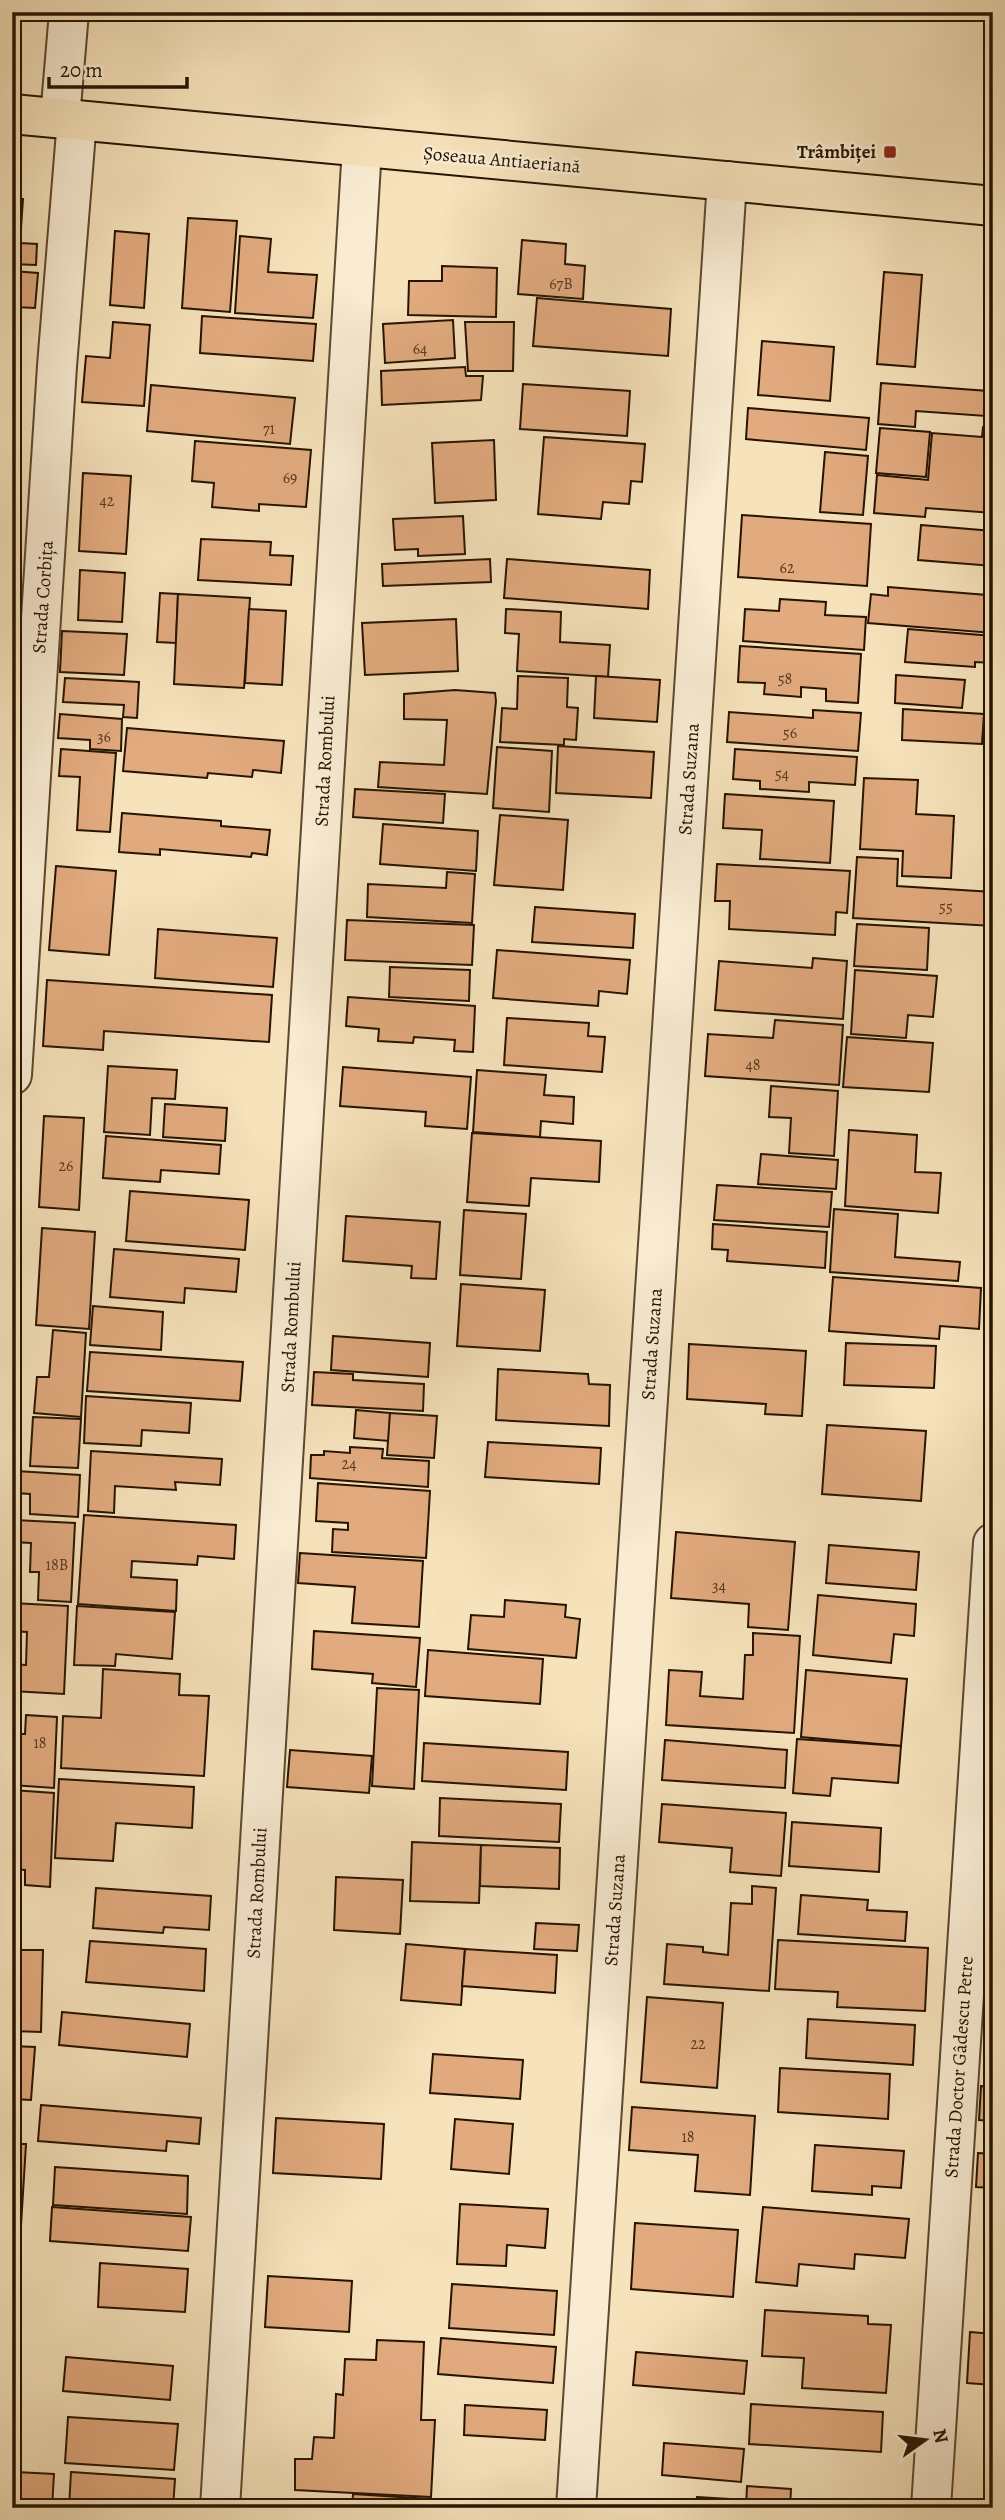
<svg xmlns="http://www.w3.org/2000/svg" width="1005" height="2520" font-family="Alegreya,serif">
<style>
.building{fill:#e2aa7f;stroke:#261400;stroke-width:2}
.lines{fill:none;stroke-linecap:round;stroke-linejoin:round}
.minor-casing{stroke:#5a482f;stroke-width:42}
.major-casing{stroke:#261400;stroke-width:42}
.minor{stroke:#f9ecd3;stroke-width:38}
.major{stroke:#f6e2bb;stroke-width:38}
.poi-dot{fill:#8f2418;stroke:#f9ecd3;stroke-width:2.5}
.labels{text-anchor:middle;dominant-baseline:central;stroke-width:5;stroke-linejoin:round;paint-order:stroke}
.number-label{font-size:16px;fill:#553a20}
.poi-label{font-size:19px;font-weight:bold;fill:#261400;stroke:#f9ecd3;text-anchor:end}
.street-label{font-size:19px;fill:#261400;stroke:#f9ecd3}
</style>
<rect width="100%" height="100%" fill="#f6e2bb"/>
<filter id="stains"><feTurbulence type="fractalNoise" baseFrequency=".00286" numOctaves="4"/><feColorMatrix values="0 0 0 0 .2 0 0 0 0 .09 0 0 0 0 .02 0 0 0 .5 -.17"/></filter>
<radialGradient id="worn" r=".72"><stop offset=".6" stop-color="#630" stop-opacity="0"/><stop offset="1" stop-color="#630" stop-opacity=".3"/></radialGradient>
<g class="building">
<path d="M12,199H23L20,243L37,244L36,265L12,264Z"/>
<path d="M188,218L237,221L230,312L182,308Z"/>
<path d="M115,231L149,234L144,308L110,305Z"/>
<path d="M240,236L271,239L268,272L317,275L313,318L235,313Z"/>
<path d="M522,240L566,244L565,264L585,266L583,299L518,294Z"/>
<path d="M442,266L497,268L496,317L408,315L409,281H442Z"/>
<path d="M12,271L38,273L35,308L15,307L12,345Z"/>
<path d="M884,272L922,275L915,367L877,364Z"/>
<path d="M537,298L671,309L668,356L533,346Z"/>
<path d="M202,316L316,324L313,361L200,353Z"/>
<path d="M453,320L455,358L385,363L383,324Z"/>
<path d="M113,322L150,325L144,406L82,402L86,356L110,358Z"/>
<path d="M465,322H514L513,371H468Z"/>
<path d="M762,341L834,347L830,401L758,395Z"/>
<path d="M465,367L466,376H483L481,400L382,405L381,371Z"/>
<path d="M881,383L988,391L986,416L916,411L915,427L878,424Z"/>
<path d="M523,384L630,391L627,436L520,429Z"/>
<path d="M151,385L295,398L290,444L147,431Z"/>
<path d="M748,408L869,418L866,450L746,439Z"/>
<path d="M983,427L993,428V513L926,508L925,517L874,513L877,475L928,480L932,433L982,437Z"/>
<path d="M880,428L930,432L926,477L876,473Z"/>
<path d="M544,437L645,444L642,482L631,481L629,504L603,502L601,519L538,514Z"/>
<path d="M494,440L496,500L435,503L432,443Z"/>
<path d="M195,441L311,450L306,507L259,504V511L212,507L214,483L192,481Z"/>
<path d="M825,452L868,456L863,515L820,512Z"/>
<path d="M83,473L131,476L126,554L79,551Z"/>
<path d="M742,515L871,524L867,586L738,577Z"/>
<path d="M463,516L465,554L418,556V549L395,550L393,519Z"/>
<path d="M921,525L993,531V566L918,560Z"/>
<path d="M201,539L271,542L270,555L293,556L291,585L198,580Z"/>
<path d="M490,559L491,582L383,586L382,564Z"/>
<path d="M507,559L650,570L648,609L504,598Z"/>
<path d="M80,570L125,573L122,622L78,620Z"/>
<path d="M888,587L987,595V602L993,603V633L868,623L871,594L888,596Z"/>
<path d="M160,593L178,594L176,643L157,642Z"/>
<path d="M178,594L250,598L244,688L174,684Z"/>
<path d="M780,599L826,602L825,615L866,617L864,650L743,641L745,609L779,611Z"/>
<path d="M249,609L286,611L282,685L245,683Z"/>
<path d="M506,609L561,612L560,642L610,645L608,677L517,671L519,634L505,633Z"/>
<path d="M456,619L458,671L365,675L362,623Z"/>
<path d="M908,629L993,636V663L975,662V667L905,662Z"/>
<path d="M62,631L127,634L124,675L60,672Z"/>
<path d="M740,646L861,654L858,703L826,701V689L801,687V697L764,694L765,683L738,682Z"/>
<path d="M896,675L965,680L962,708L895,703Z"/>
<path d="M518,676L568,678L567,707L578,708L576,740L564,739V745L500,742L502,708L517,709Z"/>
<path d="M596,676L660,680L657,722L594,718Z"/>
<path d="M65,678L139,682L137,718L123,717L124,705L63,702Z"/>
<path d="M455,690L495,693L496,701L487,794L378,787L380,762L444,765L447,720L404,719V694Z"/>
<path d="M903,709L984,714L982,744L902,740Z"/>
<path d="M813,710L861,713L858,751L727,742L729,712L813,718Z"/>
<path d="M60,714L122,719L121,751L90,749V740L58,738Z"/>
<path d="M127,728L284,741L281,773L253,770L252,777L208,773L207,778L123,771Z"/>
<path d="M558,746L654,752L651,798L556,793Z"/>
<path d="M497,747L552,751L549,812L493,808Z"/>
<path d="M61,749L116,753L110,832L77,830L80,777L59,776Z"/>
<path d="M735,749L857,757L855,785L809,782V792L760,789V781L733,779Z"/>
<path d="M864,778L918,780L916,814L954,816L951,878L902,876L903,851L860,849Z"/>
<path d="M355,789L445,794L443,823L353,817Z"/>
<path d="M725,794L834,801L830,863L760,859L762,830L723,828Z"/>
<path d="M122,813L221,821V826L270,830L267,855L252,853L251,857L160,849V855L119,852Z"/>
<path d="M500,815L568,820L563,890L494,885Z"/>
<path d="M383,824L478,831L476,871L380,864Z"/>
<path d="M857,857L898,859L897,886L993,892V926L853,918Z"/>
<path d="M717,864L850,871L847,913L836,912L835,935L729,929L730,901H715Z"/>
<path d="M56,866L116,871L109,955L49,950Z"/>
<path d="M447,872L475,874L472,923L367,917L368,884L446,888Z"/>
<path d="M535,907L635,914L633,948L532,942Z"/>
<path d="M347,920L474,925L472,965L345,960Z"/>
<path d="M857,924L929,928L927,970L854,966Z"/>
<path d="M158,929L277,938L273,987L155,978Z"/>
<path d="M497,950L630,960L627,994L599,991L598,1006L493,998Z"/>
<path d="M813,958L847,961L843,1019L715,1010L719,961L812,968Z"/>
<path d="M390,967L470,970L469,1001L389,997Z"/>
<path d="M855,970L937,976L933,1017L908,1015L906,1038L851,1034Z"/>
<path d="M47,980L272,995L269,1042L104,1031L103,1050L43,1046Z"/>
<path d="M348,997L475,1006L473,1052L454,1051L455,1040L414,1037L413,1043L378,1041L379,1029L346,1026Z"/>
<path d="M507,1018L589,1023L588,1036L605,1037L602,1072L504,1065Z"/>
<path d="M775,1020L843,1025L839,1085L705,1076L708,1034L773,1038Z"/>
<path d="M847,1037L933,1043L929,1092L843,1087Z"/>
<path d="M108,1066L177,1070L175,1099L152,1098L150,1135L104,1132Z"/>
<path d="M343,1067L471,1077L467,1129L425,1126L426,1112L340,1106Z"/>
<path d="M477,1070L546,1075L544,1095L574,1097L573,1124L541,1121L540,1137L473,1132Z"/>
<path d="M771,1086L838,1091L834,1156L789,1153L791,1118L769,1117Z"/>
<path d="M165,1104L227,1108L225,1141L163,1137Z"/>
<path d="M44,1116L84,1118L79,1210L39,1207Z"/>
<path d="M849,1130L917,1135L915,1172L941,1173L938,1213L845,1206Z"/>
<path d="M472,1133L601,1141L599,1182L531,1178L529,1206L467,1202Z"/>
<path d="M106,1136L221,1145L219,1174L161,1170L160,1182L103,1178Z"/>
<path d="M761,1154L838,1160L836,1189L758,1184Z"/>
<path d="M717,1185L832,1192L829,1227L714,1220Z"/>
<path d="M130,1191L249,1200L245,1250L126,1241Z"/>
<path d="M834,1209L898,1214L895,1257L960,1262L958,1281L830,1272Z"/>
<path d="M464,1210L526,1214L521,1279L460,1275Z"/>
<path d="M346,1216L440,1222L436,1279L411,1278L412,1266L343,1261Z"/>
<path d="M713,1224L827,1232L825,1268L727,1261L728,1250L712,1249Z"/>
<path d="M42,1228L95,1232L89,1329L36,1325Z"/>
<path d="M114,1249L239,1259L236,1292L185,1288L184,1303L110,1297Z"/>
<path d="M833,1277L981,1288L979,1329L940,1326L939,1339L829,1331Z"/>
<path d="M461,1284L545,1290L540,1351L457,1346Z"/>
<path d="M93,1306L163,1312L161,1350L90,1345Z"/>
<path d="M53,1330L86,1333L81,1417L34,1413L37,1377H49Z"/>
<path d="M333,1336L430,1343L428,1377L331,1370Z"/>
<path d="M846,1343L936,1346L934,1388L844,1385Z"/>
<path d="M689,1344L806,1351L802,1416L765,1414L766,1404L687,1399Z"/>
<path d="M90,1352L243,1362L240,1401L87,1391Z"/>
<path d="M498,1369L588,1374L589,1384L610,1385L609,1426L496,1420Z"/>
<path d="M314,1372L353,1374V1380L424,1384L423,1411L312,1405Z"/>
<path d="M86,1396L191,1403L189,1433L142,1430L141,1446L84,1443Z"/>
<path d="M356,1410L390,1413L389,1441L354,1438Z"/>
<path d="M390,1413L437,1416L434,1458L387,1455Z"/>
<path d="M33,1417L81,1419L78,1468L30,1466Z"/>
<path d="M827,1425L926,1431L921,1501L822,1494Z"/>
<path d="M488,1442L601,1448L599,1484L485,1477Z"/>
<path d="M350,1447L383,1449L382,1458L429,1461L428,1487L310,1478L311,1455H324V1451L350,1453Z"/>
<path d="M91,1451L222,1459L220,1485L175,1482L176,1490L115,1486L114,1513L88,1511Z"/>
<path d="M16,1471L80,1475L78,1517L30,1514V1494L15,1493Z"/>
<path d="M318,1483L430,1491L426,1558L332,1552L333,1529L348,1530V1523L316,1521Z"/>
<path d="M84,1515L236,1525L234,1559L198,1556L197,1565L132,1561L131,1577L177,1580L176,1611L78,1604Z"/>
<path d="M14,1520L75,1523L71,1602L38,1600L39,1572H30L31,1543L12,1542Z"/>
<path d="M676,1532L795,1542L788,1630L748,1627L749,1604L671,1598Z"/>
<path d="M829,1545L919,1552L916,1590L826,1583Z"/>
<path d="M300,1553L423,1561L419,1627L352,1623L355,1587L298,1583Z"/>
<path d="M818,1595L916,1604L914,1636L894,1634L891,1663L813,1655Z"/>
<path d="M505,1600L566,1605L565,1617L580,1619L576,1658L468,1649L471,1615L504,1617Z"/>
<path d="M12,1603L68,1606L64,1694L12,1691V1664L26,1665L27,1632L12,1631Z"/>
<path d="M77,1606L175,1612L172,1659L116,1654L115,1666L74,1665Z"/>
<path d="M314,1631L420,1638L416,1687L372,1683L373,1674L312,1669Z"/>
<path d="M753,1633L800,1636L794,1733L666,1725L669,1670L702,1672L700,1696L743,1699L745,1655H753Z"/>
<path d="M428,1650L543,1659L540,1704L425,1696Z"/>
<path d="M103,1669L180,1674L179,1695L209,1696L204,1776L61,1768L63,1716L101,1718Z"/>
<path d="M806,1670L907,1679L901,1746L801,1737Z"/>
<path d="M377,1688L419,1690L414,1789L372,1786Z"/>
<path d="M26,1715L57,1717L54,1788L12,1785V1734H25Z"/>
<path d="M797,1739L901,1746L898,1783L832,1778L830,1796L793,1793Z"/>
<path d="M665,1740L787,1750L785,1788L662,1780Z"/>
<path d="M424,1743L568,1752L566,1790L422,1781Z"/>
<path d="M290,1750L372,1756L369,1793L287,1787Z"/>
<path d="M59,1779L194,1787L192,1828L116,1823L113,1861L55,1858Z"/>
<path d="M12,1790L54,1793L50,1887L25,1885V1870L12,1869Z"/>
<path d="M440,1798L561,1804L559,1842L439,1836Z"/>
<path d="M662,1804L786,1813L781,1876L730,1872L732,1848L659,1842Z"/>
<path d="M792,1822L881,1828L879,1872L789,1866Z"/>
<path d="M412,1842L481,1845L479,1903L410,1901Z"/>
<path d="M481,1845L560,1848L559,1889L480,1886Z"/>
<path d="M336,1877L403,1880L400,1934L334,1930Z"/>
<path d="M752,1886L776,1888L769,1991L664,1984L667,1944L703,1947V1952L728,1955L731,1903L752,1904Z"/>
<path d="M96,1888L211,1896L209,1930L164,1927L163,1933L93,1928Z"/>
<path d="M801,1895L868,1900L867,1910L907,1912L905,1941L798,1934Z"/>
<path d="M536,1923L579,1925L577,1951L534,1949Z"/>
<path d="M778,1940L928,1948L925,2011L837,2007L838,1992L775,1989Z"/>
<path d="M90,1941L206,1949L204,1991L86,1982Z"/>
<path d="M406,1944L465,1949L461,2005L401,2000Z"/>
<path d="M465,1949L557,1955L555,1993L462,1986Z"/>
<path d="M12,1950H43L41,2032L12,2031Z"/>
<path d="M647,1997L723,2003L717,2088L641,2082Z"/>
<path d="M62,2012L190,2024L187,2057L59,2045Z"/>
<path d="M988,2017H993V2048H986Z"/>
<path d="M808,2019L915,2025L913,2065L806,2058Z"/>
<path d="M12,2046L35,2047L31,2100L12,2099Z"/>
<path d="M433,2054L523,2060L520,2099L430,2093Z"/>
<path d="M780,2068L890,2074L888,2119L778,2112Z"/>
<path d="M981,2086L993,2087V2121L979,2120Z"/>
<path d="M41,2105L201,2118L199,2144L167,2141L166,2151L38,2141Z"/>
<path d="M632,2107L755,2116L750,2195L695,2191L698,2155L629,2150Z"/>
<path d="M276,2118L384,2124L381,2179L273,2173Z"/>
<path d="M455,2119L513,2124L509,2174L451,2169Z"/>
<path d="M12,2144H26L18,2274L12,2273Z"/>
<path d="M815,2145L904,2151L901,2188L872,2186V2195L812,2191Z"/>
<path d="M978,2153L993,2154V2188L976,2187Z"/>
<path d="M55,2167L188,2176L187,2214L53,2205Z"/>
<path d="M460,2204L548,2209L545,2248L507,2245L506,2266L457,2264Z"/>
<path d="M52,2207L191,2217L188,2251L50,2241Z"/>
<path d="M763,2207L909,2219L905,2258L855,2254L854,2269L799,2264L797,2286L756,2282Z"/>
<path d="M635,2223L738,2230L733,2297L631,2289Z"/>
<path d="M100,2263L188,2269L185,2312L98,2307Z"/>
<path d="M268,2276L352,2281L349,2332L265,2327Z"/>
<path d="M12,2277H18L17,2325H12Z"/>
<path d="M452,2284L557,2291L554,2335L449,2328Z"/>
<path d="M765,2310L868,2316V2324L891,2325L886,2393L802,2388L804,2358L762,2356Z"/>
<path d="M970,2332L993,2334V2385L967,2383Z"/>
<path d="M441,2338L556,2347L553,2383L438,2374Z"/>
<path d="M377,2340L424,2342L421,2420H435L431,2497L295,2490V2459H312L314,2437L334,2438L336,2394L343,2395L345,2359L376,2360Z"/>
<path d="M636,2352L747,2361L744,2394L633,2385Z"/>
<path d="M66,2357L173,2366L170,2400L63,2391Z"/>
<path d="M751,2404L883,2412L881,2452L749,2444Z"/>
<path d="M465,2405L547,2410L545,2440L464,2435Z"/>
<path d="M68,2417L178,2424L174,2470L65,2463Z"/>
<path d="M664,2443L744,2449L741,2482L662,2475Z"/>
<path d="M16,2472L54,2474L52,2508H13Z"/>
<path d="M71,2472L175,2479L173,2508H69Z"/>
<path d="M747,2486L791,2489L790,2508H746Z"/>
<path d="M353,2494L461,2501L460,2508H352Z"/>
<path d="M697,2497L746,2500L745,2508H696Z"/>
</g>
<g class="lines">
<defs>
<g id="minor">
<path d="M60,118L69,12"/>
<path d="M12,1075L57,366L77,120"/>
<path d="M220,2508L362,147"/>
<path d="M576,2508L727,181"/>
<path d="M931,2508L993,1543"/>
</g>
<path id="major" d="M12,114L993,206"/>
</defs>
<use href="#minor" class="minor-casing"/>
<use href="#major" class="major-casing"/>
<use href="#minor" class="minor"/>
<use href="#major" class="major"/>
</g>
<rect class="poi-dot" x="883" y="145" width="14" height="14" rx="3.5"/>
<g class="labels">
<g class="number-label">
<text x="561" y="284">67B</text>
<text x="420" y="349">64</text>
<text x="269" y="429">71</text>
<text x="290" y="478">69</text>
<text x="107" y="501">42</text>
<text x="787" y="568">62</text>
<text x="785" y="679">58</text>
<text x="790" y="733">56</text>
<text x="104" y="737">36</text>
<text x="782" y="774">54</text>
<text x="946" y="907">55</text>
<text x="753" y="1065">48</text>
<text x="66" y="1166">26</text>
<text x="349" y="1464">24</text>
<text x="57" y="1565">18B</text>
<text x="719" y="1586">34</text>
<text x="40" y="1743">18</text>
<text x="698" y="2044">22</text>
<text x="688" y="2137">18</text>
</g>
<g class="poi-label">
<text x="876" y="152">Trâmbiței</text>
</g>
<g class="street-label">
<text transform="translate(502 160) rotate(5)">Șoseaua Antiaeriană</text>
<text transform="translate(43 597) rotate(-86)">Strada Corbița</text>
<text transform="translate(325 761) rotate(-87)">Strada Rombului</text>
<text transform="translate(689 779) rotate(-86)">Strada Suzana</text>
<text transform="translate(291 1327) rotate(-87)">Strada Rombului</text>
<text transform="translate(652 1344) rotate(-86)">Strada Suzana</text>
<text transform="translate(257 1893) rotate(-87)">Strada Rombului</text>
<text transform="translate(615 1910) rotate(-86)">Strada Suzana</text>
<text transform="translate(959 2067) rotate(-86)">Strada Doctor Gâdescu Petre</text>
</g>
</g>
<rect width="1005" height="2520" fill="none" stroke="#f6e2bb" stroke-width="42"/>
<rect x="14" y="14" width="977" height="2492" fill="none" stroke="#261400" stroke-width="3.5"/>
<rect x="21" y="21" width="963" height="2478" fill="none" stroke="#261400" stroke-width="2"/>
<g transform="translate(925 2440) rotate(76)" stroke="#f9ecd3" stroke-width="5" paint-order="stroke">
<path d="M0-5L12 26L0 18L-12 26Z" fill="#261400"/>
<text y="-10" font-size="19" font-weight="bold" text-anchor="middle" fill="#261400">N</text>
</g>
<path d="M49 77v10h138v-10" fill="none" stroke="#261400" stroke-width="3.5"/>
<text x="60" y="77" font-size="21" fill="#261400" stroke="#f9ecd3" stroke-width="5" paint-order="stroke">20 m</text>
<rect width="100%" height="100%" filter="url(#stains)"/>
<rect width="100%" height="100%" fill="url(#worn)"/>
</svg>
